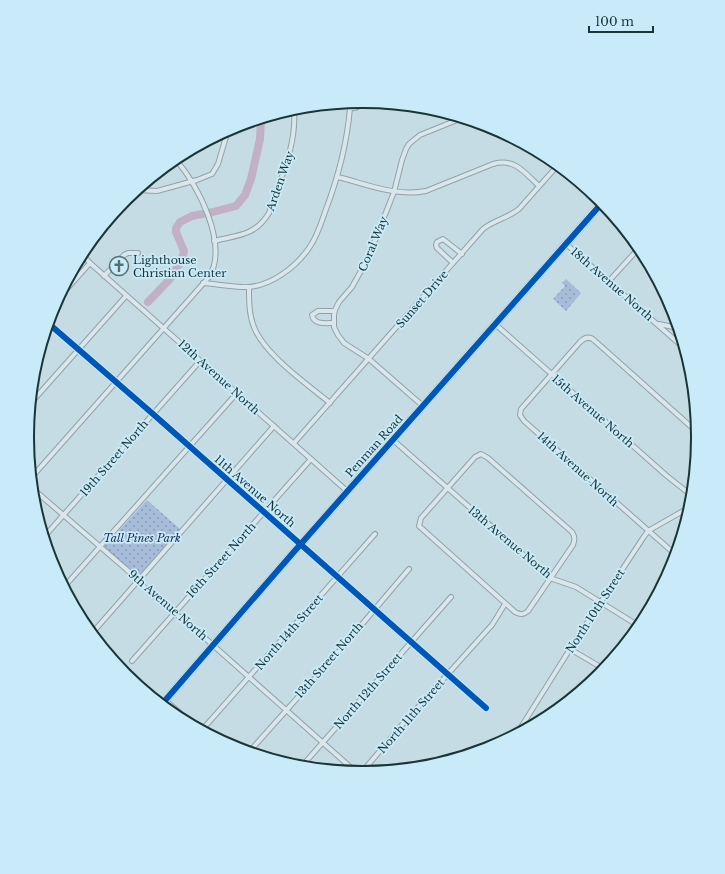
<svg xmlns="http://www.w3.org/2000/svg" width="725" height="874" font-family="'Libre Baskerville',serif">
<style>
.park{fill:url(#park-dots)}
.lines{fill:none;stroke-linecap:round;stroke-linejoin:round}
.river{stroke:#c2b1c6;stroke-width:8}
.street-casing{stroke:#90a3a8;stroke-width:6}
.secondary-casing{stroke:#809398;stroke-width:8}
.street{stroke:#d9e6eb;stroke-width:4}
.secondary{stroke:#d9e6eb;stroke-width:5.5}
.cycleway-casing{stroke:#c9ebf9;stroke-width:8}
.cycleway{stroke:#0057b8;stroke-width:6}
.labels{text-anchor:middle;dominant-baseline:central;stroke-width:3.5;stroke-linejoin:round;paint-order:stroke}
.street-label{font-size:11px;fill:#193536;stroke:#c9ebf9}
.poi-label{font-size:11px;fill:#193536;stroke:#c9ebf9;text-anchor:start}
.park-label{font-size:11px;font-style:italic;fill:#1d2755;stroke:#c9ebf9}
.rim{fill:none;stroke:#193536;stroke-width:2}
</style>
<defs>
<pattern id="park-dots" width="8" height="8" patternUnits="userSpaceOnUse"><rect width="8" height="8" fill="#a6bcd9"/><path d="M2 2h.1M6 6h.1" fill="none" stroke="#869ab1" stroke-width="1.8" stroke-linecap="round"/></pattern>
</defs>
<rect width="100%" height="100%" fill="#c5dce5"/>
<g class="park">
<path d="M566,279L581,293L566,311L553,299L565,286L562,283Z"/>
<path d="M147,500L180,529L138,577L104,547Z"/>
</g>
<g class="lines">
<path class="river" d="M148,302L170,279L182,259L184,251L176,232V228L180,222L192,216L213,212L236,206L245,195L251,179L260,139L261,119"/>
<defs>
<g id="street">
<path d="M345,103C350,110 358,110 361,102"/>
<path d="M338,177C366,184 396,197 426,191L493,164C515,158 524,172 539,186"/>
<path d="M137,190L157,191L197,180L212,174L218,164L228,130"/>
<path d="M214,241C238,235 255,236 269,213C280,179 297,146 294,109"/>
<path d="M566,244L684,348"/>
<path d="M82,254L90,263L347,491"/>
<path d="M453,263L437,248L436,245L437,242L443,239L462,254"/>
<path d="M104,276L124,255L128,253H138"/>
<path d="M609,281L639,248"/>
<path d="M203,283C216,284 238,288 249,287C272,285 296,267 309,248C317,237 321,224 325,212C338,178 347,144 350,108"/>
<path d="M249,287C249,300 249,315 254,327C264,354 307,384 330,403"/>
<path d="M57,300L90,263"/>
<path d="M48,323L153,414L486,708"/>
<path d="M334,323C325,323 314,325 312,315L318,311H334"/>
<path d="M495,324L667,476L692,496"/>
<path d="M659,324L678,328"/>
<path d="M30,404L126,296"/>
<path d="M423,406L369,359L344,343L338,335L334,327V315L335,310L339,302L352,287L368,258L394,192L402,160L406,149L409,144L420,135L462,118"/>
<path d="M393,440L550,578L576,587L639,626"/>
<path d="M294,443L483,229C494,220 508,218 519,209L558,165"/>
<path d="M481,454L488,458L572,532C575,537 575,539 573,545L528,611C523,615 521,615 515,612L419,526L421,518L475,457Z"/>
<path d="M31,478L209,277C229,245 198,184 175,159"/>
<path d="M32,488L126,569L147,590L206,639L356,772"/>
<path d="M44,537L200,361"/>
<path d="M676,555L524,421L520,415L521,409L580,342C585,337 590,336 595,341L697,432"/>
<path d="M64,587L237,393"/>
<path d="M94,631L274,426"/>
<path d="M570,649L604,669"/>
<path d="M132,661L311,459"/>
<path d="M165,700L195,726"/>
<path d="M202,730L375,534"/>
<path d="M518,732L570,649L643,538L648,531L690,507"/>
<path d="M249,752L341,649L409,569"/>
<path d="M302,766L451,597"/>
<path d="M362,772L402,725L482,636L492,625L505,604"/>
</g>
<path id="secondary" d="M162,704L292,554L602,203"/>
</defs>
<use href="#street" class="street-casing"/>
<use href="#secondary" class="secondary-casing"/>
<use href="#street" class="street"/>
<use href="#secondary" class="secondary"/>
<defs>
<g id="cycleway">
<path d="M48,323L153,414L486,708"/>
<path d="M162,704L292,554L602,203"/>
</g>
</defs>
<use href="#cycleway" class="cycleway-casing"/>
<use href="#cycleway" class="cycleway"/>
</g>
<defs>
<symbol id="church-ring" viewBox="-11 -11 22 22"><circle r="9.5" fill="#c9ebf9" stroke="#556f73" stroke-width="1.5"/><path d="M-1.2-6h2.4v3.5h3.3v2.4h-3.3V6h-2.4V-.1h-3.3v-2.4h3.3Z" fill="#556f73"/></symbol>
</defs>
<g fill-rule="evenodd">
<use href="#church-ring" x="108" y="255" width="22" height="22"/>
</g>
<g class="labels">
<g class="street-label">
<text transform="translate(280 181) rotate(-71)">Arden Way</text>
<text transform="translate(373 244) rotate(-67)">Coral Way</text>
<text transform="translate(612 284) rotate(41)">18th Avenue North</text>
<text transform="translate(422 299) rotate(-49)">Sunset Drive</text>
<text transform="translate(219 377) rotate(42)">12th Avenue North</text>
<text transform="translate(593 411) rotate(41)">15th Avenue North</text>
<text transform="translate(374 446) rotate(-48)">Penman Road</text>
<text transform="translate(114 458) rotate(-49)">19th Street North</text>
<text transform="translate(578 469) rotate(42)">14th Avenue North</text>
<text transform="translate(255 491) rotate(41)">11th Avenue North</text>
<text transform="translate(510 542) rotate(40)">13th Avenue North</text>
<text transform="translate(221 560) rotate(-48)">16th Street North</text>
<text transform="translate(168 605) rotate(41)">9th Avenue North</text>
<text transform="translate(595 611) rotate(-57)">North 10th Street</text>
<text transform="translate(289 632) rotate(-49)">North 14th Street</text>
<text transform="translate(329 660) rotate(-49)">13th Street North</text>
<text transform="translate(368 691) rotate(-49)">North 12th Street</text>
<text transform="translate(411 716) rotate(-49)">North 11th Street</text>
</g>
<g class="poi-label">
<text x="133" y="260">Lighthouse<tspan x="133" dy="13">Christian Center</tspan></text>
</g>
<g class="park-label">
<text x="142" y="538">Tall Pines Park</text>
</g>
</g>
<path d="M0 0H725V874H0ZM362 108H363A328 328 0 0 1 691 436V438A328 328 0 0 1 363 766H362A328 328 0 0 1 34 438V436A328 328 0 0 1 362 108Z" fill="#c9ebf9" fill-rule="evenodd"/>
<path class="rim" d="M362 108H363A328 328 0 0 1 691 436V438A328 328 0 0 1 363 766H362A328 328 0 0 1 34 438V436A328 328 0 0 1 362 108Z"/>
<path d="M589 26v6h64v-6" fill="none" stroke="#193536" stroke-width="2"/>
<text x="595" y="26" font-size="12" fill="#193536" stroke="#c9ebf9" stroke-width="3" paint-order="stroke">100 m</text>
</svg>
